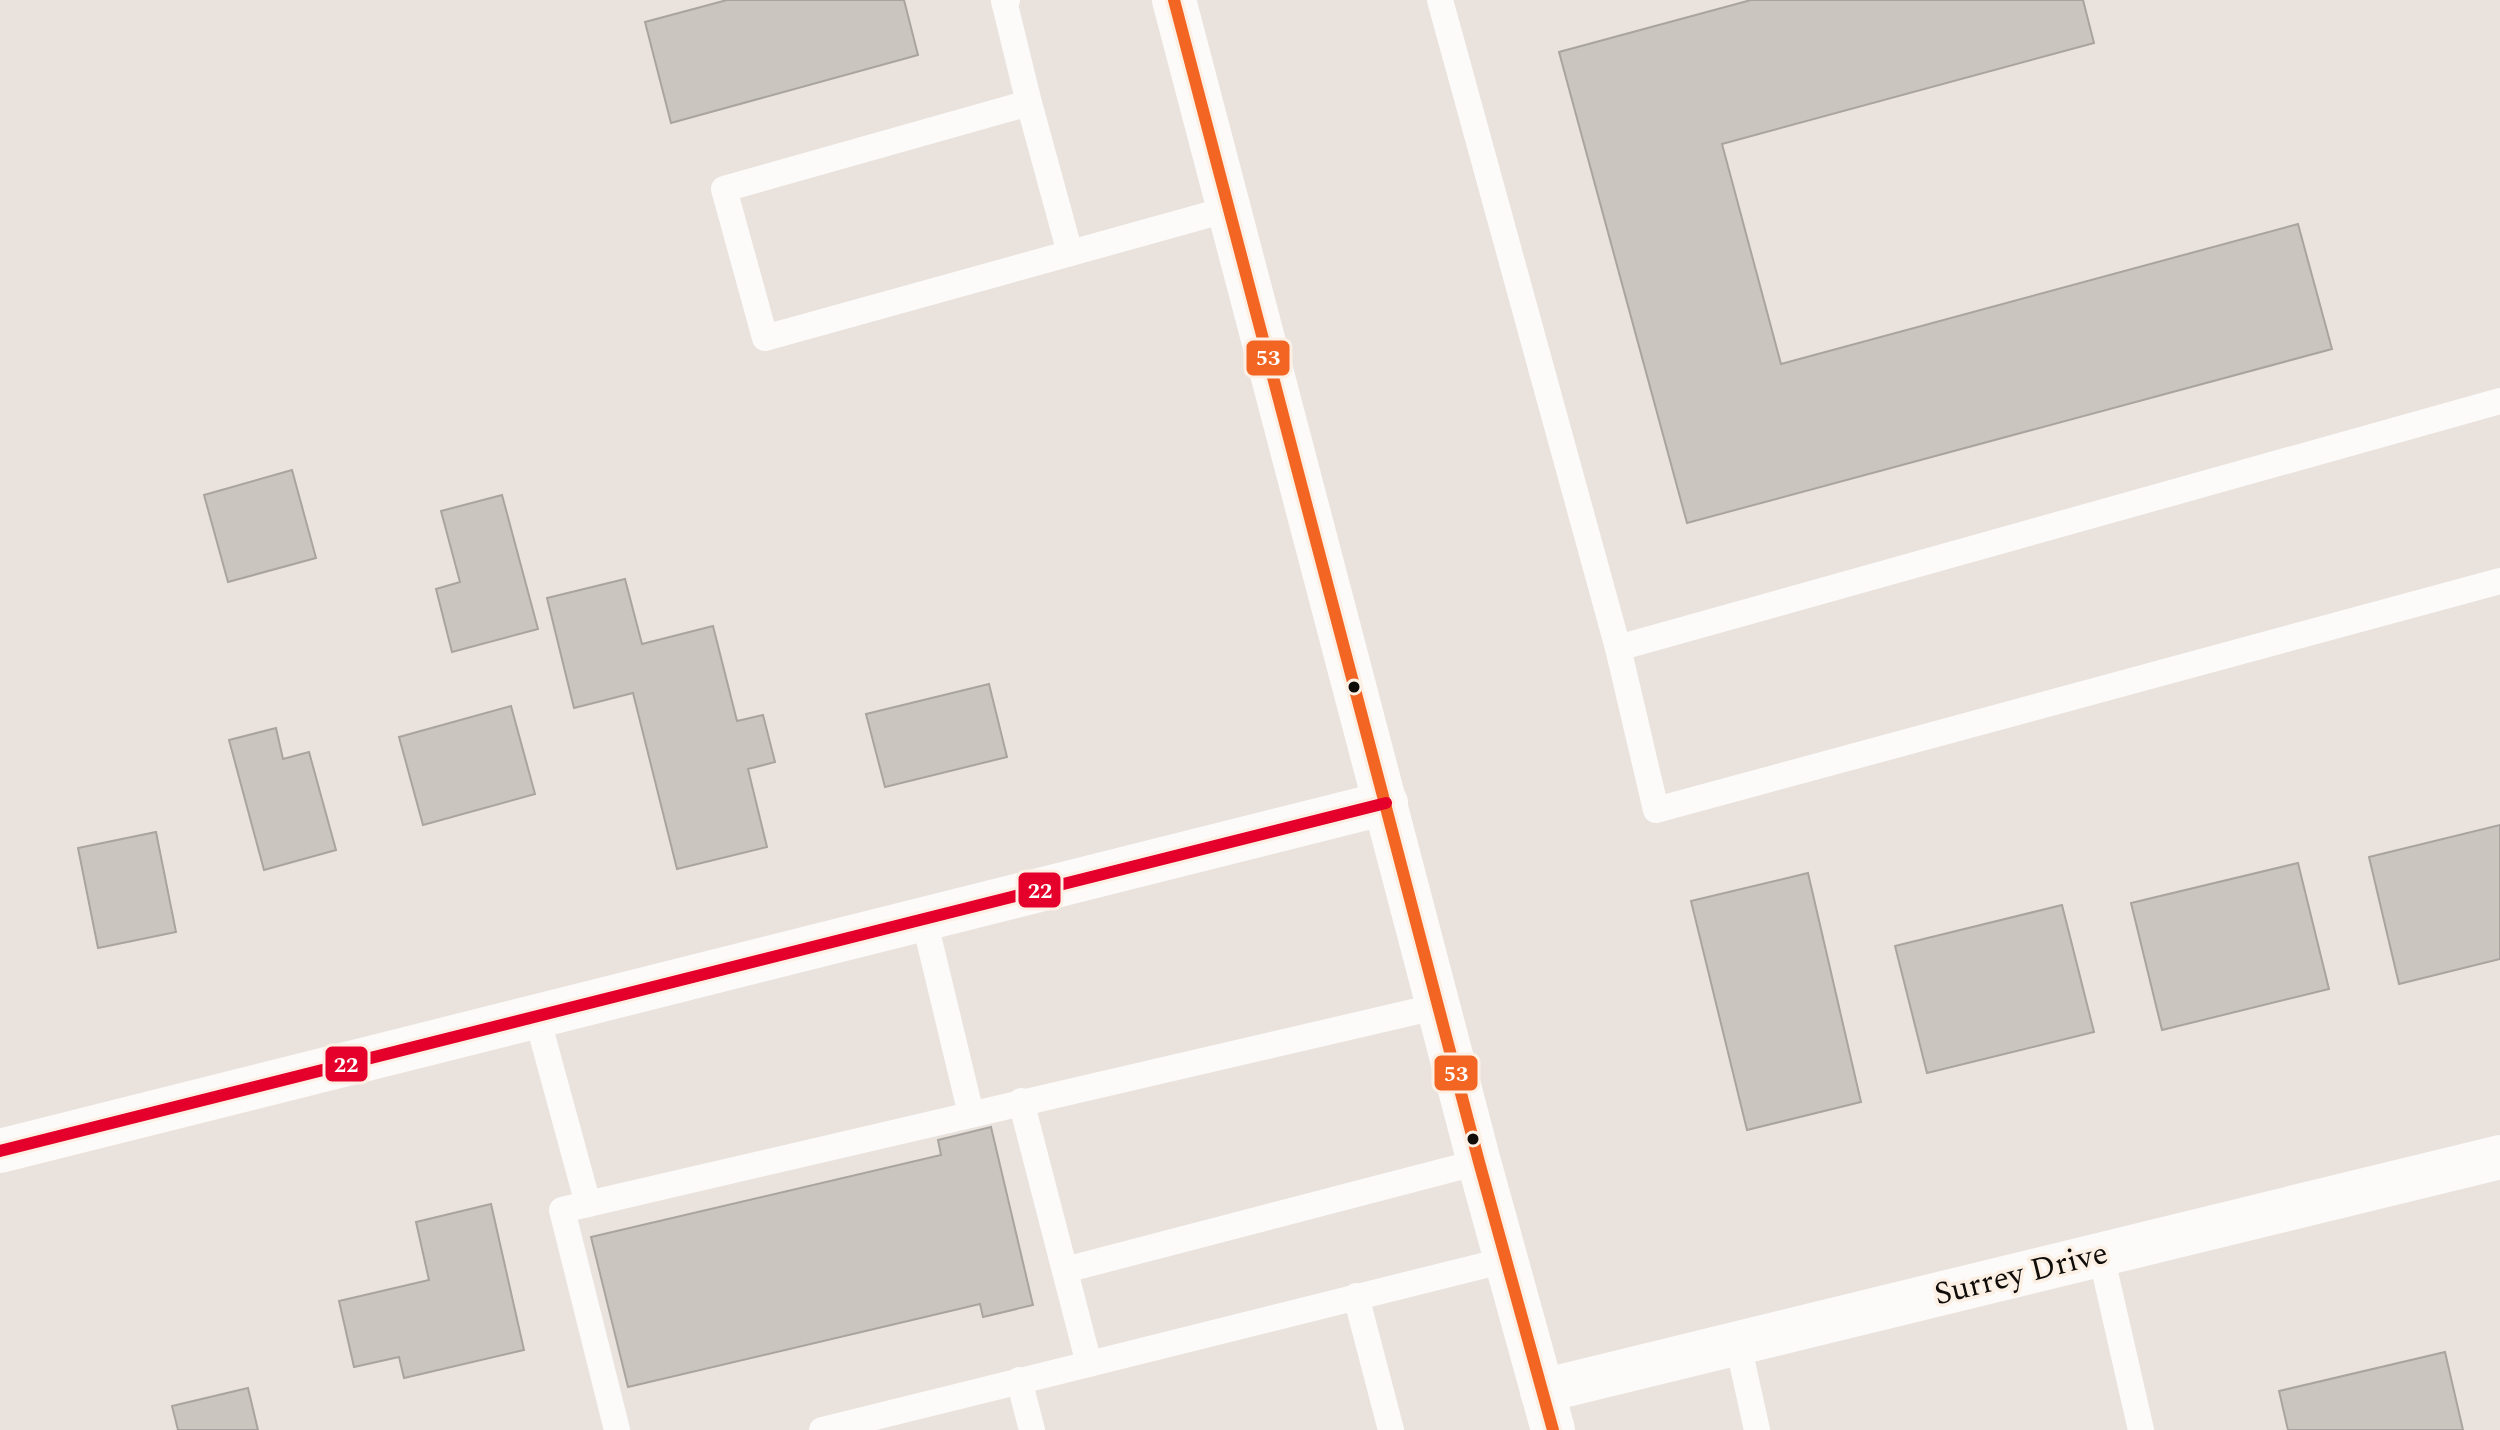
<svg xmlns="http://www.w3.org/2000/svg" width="2500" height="1430" font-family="Spectral,serif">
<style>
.building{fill:#cbc5c0;stroke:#a9a4a0;stroke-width:2}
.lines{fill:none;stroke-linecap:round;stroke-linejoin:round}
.service{stroke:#fcfbfa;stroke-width:26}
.minor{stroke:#fcfbfa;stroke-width:44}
.primary{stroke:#fcfbfa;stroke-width:44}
.bus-1-casing{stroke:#fcf0e5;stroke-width:18}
.bus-2-casing{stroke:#fcf0e5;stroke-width:18}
.bus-1{stroke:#f26522;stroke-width:12}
.bus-2{stroke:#e4002b;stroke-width:12}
.bus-dot{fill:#100c09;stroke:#fcf0e5;stroke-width:3}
.labels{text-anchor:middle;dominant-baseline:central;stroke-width:7;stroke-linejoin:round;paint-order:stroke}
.street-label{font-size:32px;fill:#100c09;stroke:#fcf0e5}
.line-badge{stroke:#fcf0e5;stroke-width:3}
.badge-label{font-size:22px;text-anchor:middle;font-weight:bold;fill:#fff}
</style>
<rect width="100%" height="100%" fill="#eae3dd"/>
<g class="building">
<path d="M727,0H904L918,55L671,123L645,22Z"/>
<path d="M1751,0H2083L2094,43L1722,144L1781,364L2298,224L2332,349L1687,523L1559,52Z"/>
<path d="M292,470L316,558L228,582L204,495Z"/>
<path d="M502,495L538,629L452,652L436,589L460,582L441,511Z"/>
<path d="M625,579L642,644L713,626L737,721L763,715L775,762L748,769L767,847L677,869L633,693L574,708L547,598Z"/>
<path d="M989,684L1007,757L885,787L866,714Z"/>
<path d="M511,706L535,794L423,825L399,737Z"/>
<path d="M276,728L283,759L309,752L336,850L264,870L229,740Z"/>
<path d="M2500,825V959L2399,984L2369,857Z"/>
<path d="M156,832L176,932L98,948L78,848Z"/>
<path d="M2298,863L2329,989L2162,1030L2131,903Z"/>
<path d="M1808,873L1861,1102L1747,1130L1691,901Z"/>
<path d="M2062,905L2094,1032L1927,1073L1895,946Z"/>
<path d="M991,1127L1033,1305L983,1317L980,1304L628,1387L591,1237L941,1155L938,1140Z"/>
<path d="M491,1204L524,1350L404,1378L399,1357L354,1367L339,1301L429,1280L416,1222Z"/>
<path d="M2445,1352L2463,1430H2288L2279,1391Z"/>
<path d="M248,1388L258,1430H178L172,1406Z"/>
</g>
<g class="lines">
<g class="service">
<path d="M1007,0L1004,1L1029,103L724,189L765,338L1229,209"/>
<path d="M1440,0L1618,648L2500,401"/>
<path d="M1029,103L1070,253"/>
<path d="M1618,648L1656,810L2500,581"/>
<path d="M924,919L971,1114"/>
<path d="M537,1017L588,1204"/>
<path d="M2101,1255L2141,1430"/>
<path d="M1065,1270L1479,1162"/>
<path d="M1356,1296L1391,1430"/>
<path d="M1738,1344L1757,1430"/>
<path d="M1089,1364L1506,1260"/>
<path d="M1019,1380L1032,1430"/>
<path d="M617,1430L562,1210L1439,1006"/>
<path d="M822,1430L1089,1364L1021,1101"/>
</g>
<g class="minor">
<path d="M0,1151L1386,803"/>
<path d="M1542,1391L2500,1157"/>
</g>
<path class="primary" d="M1174,0L1479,1162L1553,1430"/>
<defs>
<path id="bus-1" d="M1174,0L1479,1162L1553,1430"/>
<path id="bus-2" d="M0,1151L1386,803"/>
</defs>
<use href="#bus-1" class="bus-1-casing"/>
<use href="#bus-2" class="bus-2-casing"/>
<use href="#bus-1" class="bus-1"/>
<use href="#bus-2" class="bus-2"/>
</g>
<g class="bus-dot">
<circle cx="1354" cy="687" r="7"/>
<circle cx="1473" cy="1139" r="7"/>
</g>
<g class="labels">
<g class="street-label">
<text transform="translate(2021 1274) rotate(-14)">Surrey Drive</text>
</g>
</g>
<g class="line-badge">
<rect x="1245" y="339" width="46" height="38" rx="8" fill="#f26522"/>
<rect x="1017" y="871" width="45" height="38" rx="8" fill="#e4002b"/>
<rect x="324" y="1045" width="45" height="38" rx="8" fill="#e4002b"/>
<rect x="1433" y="1054" width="46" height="38" rx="8" fill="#f26522"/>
</g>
<g class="badge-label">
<text x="1268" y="365">53</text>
<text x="1040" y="898">22</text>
<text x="346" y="1072">22</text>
<text x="1456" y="1081">53</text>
</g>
</svg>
